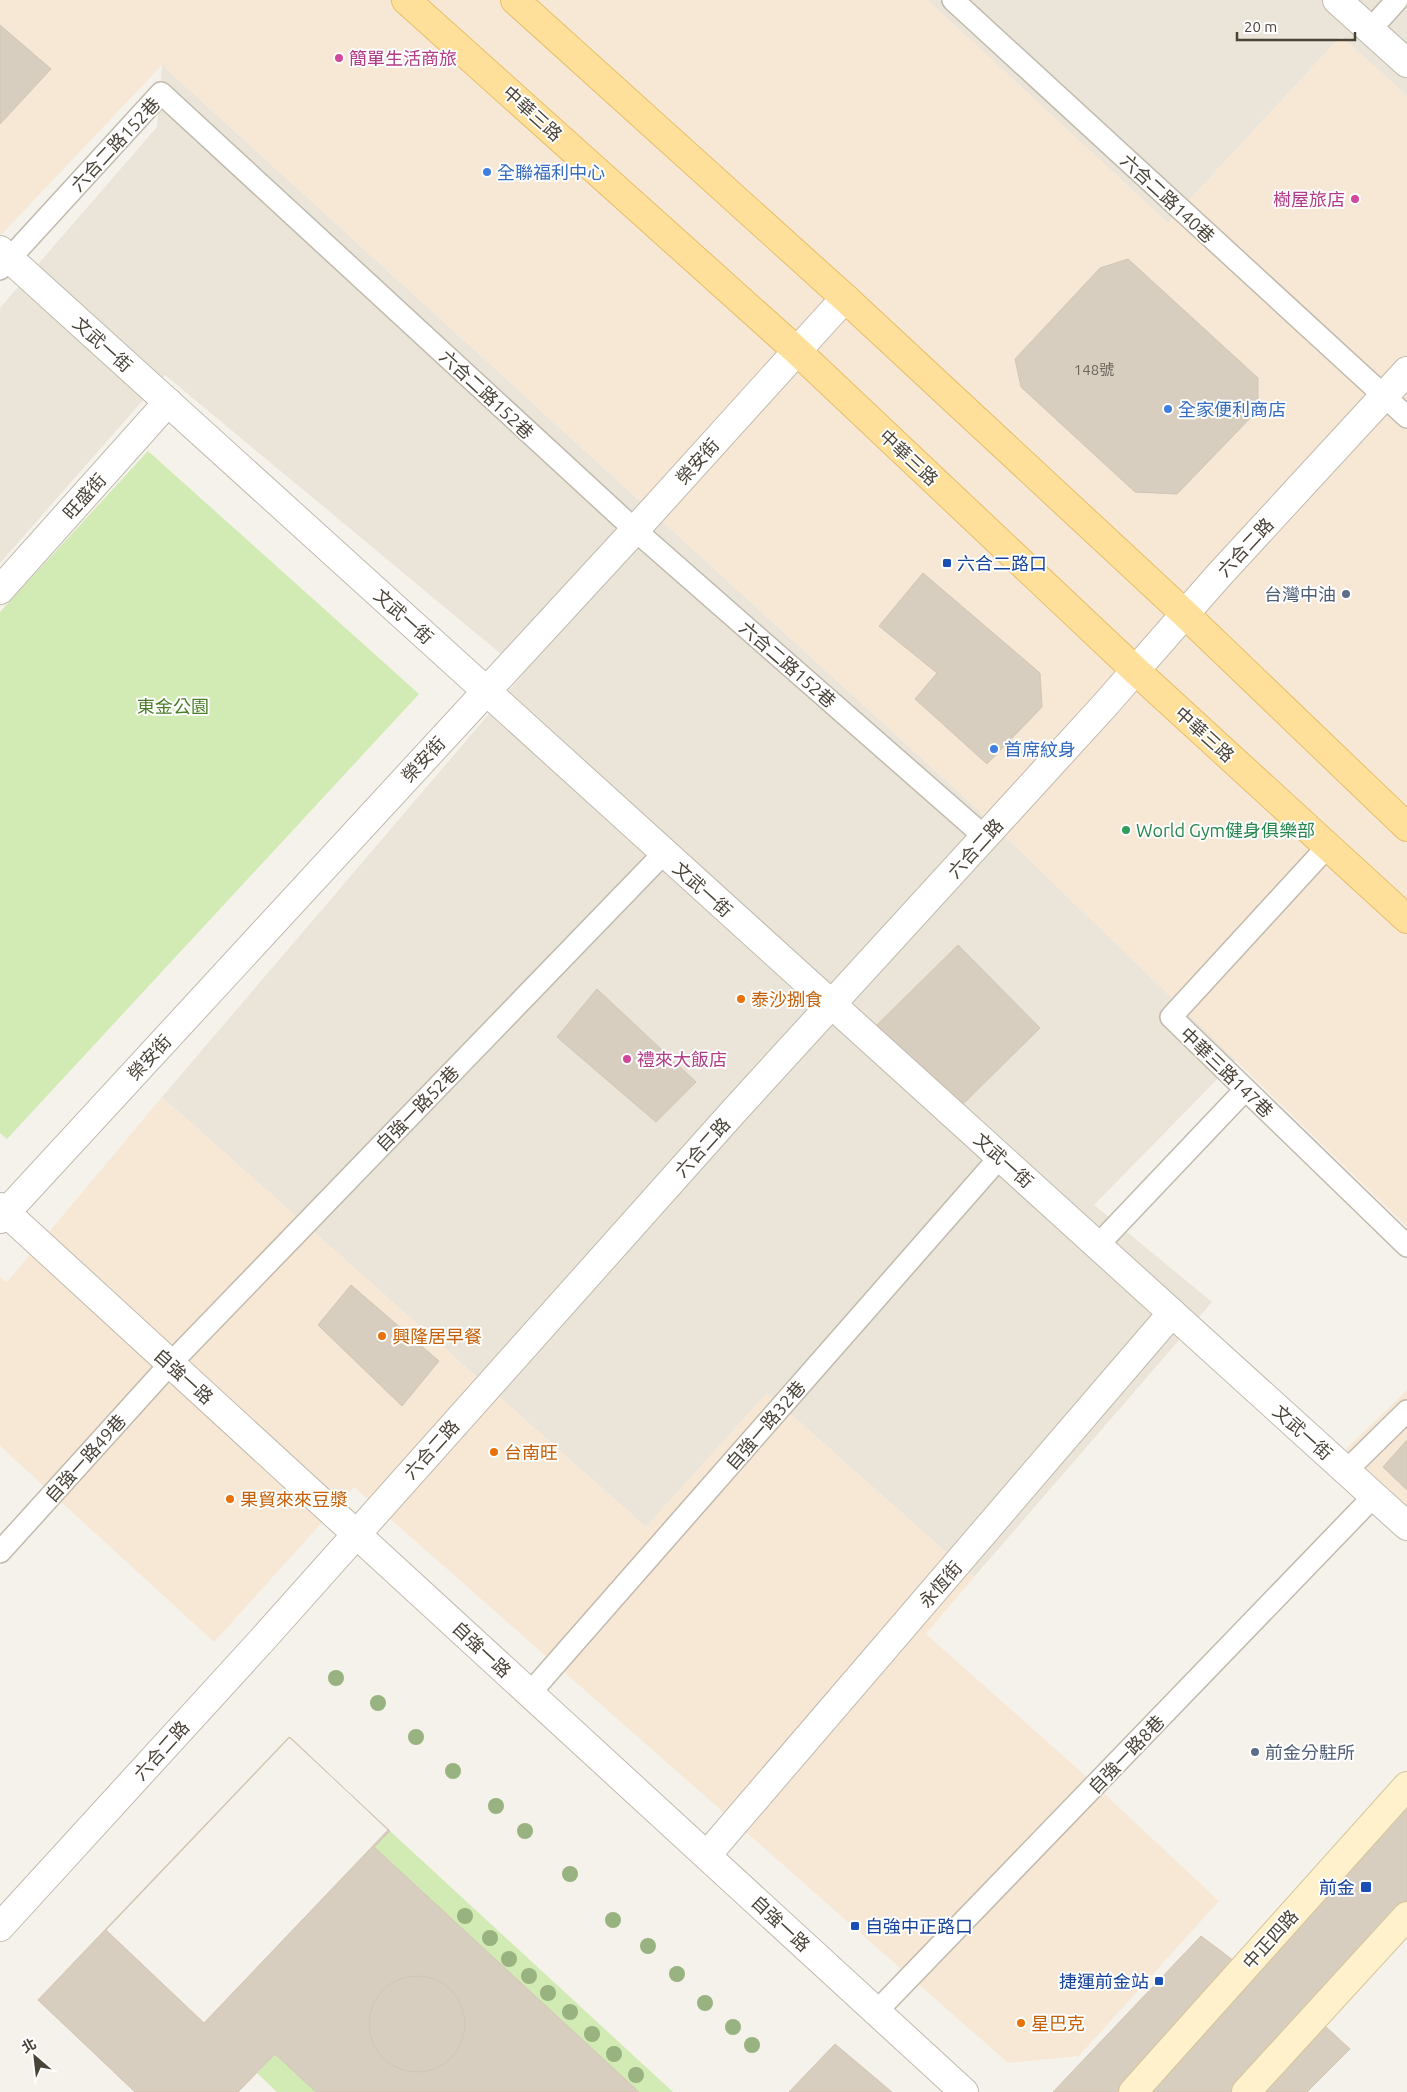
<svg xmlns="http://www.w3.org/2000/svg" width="1407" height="2092" font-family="Ubuntu,'Noto Sans TC',sans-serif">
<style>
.residential{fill:#eae4d9}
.commercial{fill:#f7e8d6}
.green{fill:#d2eab3}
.building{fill:#d7cec0;stroke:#d2c5b3;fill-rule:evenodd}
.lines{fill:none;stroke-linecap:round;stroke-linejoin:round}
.lane-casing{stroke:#c1baad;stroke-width:24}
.street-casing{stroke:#c1baad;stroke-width:30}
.secondary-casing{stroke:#d6c59a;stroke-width:30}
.primary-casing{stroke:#e6be68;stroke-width:30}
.lane{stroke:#fff;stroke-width:21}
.street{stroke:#fff;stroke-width:28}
.secondary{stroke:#fff1cb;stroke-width:28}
.primary{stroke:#ffe09a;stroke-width:28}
.tree{fill:#98b280}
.hotel-dot{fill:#d1479c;stroke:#fff;stroke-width:2}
.shop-dot{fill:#3f7fe0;stroke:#fff;stroke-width:2}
.transit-dot{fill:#1a4fb4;stroke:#fff;stroke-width:2}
.service-dot{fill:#5c6f8a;stroke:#fff;stroke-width:2}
.leisure-dot{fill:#2e9e5b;stroke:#fff;stroke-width:2}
.food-dot{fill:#e8710a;stroke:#fff;stroke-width:2}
.labels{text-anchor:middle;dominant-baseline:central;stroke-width:4;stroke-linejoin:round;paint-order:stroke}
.number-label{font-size:15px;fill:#6d665a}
.hotel-label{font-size:18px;fill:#b23c85;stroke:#fff;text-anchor:start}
.street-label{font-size:18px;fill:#4a4338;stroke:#fff}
.shop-label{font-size:18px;fill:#366cbe;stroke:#fff;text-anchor:start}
.transit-label{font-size:18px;fill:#164399;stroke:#fff;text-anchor:start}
.service-label{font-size:18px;fill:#4e5e75;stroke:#fff;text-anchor:end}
.park-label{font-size:18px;fill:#4b7e29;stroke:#fff}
.leisure-label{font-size:18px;fill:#27864d;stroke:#fff;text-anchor:start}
.food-label{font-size:18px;fill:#c56008;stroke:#fff;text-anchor:start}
</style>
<rect width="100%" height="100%" fill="#f5f2eb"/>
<g class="residential">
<path d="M927,0H1407V96L1341,36L1168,223Z"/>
<path d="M162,65L974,806L1236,1060L1094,1205L1212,1302L974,1577L767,1393L646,1527L162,1097L524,673L165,375L0,563V308L157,127Z"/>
</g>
<g class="commercial">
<path d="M0,0H928L1168,223L1341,36L1407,96V1227L974,806L162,65L0,236Z"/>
<path d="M162,1097L646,1527L767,1393L974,1577L926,1634L1078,1769L1219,1901L1079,2056L1008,2063L354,1487L214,1642L0,1446V1277L7,1282Z"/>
<path d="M1407,1390V1510L1346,1449Z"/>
</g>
<g class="green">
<path d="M148,451L419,694L7,1139L0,1133V612Z"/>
<path d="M390,1831L673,2092H639L374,1847Z"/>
<path d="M275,2054L316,2092H277L257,2073Z"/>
</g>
<g class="building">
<path d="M0,25L51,69L0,124Z"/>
<path d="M1128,259L1258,378V410L1177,494L1135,492L1021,387L1015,359L1100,268Z"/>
<path d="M923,573L1040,673L1042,707L987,764L915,699L937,673L879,626Z"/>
<path d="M958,945L1040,1028L957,1110L875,1027Z"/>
<path d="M597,989L696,1082L656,1122L557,1037Z"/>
<path d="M351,1285L439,1361L402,1406L318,1325Z"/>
<path d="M1407,1440V1490L1383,1467Z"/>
<path d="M289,1737L390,1831L374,1847L639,2092H316L275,2054L238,2092H135L38,2000ZM290,1737L388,1830L204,2023L106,1930Z"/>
<path d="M1407,1772V1936L1324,2025L1350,2049L1307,2092H1053L1201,1936L1234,1961Z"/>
<circle cx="417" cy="2024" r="48"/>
<path d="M835,2044L892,2092H789Z"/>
</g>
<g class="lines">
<defs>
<g id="lane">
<path d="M953,0L1407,417"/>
<path d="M1370,30L1397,0"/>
<path d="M0,269L161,93L635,530L985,837"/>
<path d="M1328,846L1171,1017L1407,1246"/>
<path d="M1097,1246L1245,1090"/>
<path d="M1346,1471L1407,1411"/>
<path d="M0,1552L170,1364L664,853"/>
<path d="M530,1693L1000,1157"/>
<path d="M877,2011L1374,1496"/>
</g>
<g id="street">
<path d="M1337,0L1407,63"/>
<path d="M0,250L1407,1526"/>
<path d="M0,590L168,402"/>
<path d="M0,1207L964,2092"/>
<path d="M0,1219L635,530L845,298"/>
<path d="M707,1855L1172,1313"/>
<path d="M0,1927L263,1639L734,1111L1105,705L1220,574L1407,371"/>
</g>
<g id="secondary">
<path d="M1133,2092L1407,1786"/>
<path d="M1246,2092L1407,1916"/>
</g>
<g id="primary">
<path d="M406,0L796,350L1135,670L1407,919"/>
<path d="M515,0L845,298L1184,613L1407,827"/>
</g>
</defs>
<use href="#lane" class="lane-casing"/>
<use href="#street" class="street-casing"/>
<use href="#secondary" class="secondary-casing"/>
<use href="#primary" class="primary-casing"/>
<use href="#lane" class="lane"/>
<use href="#street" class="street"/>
<use href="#secondary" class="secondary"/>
<use href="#primary" class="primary"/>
</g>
<g class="tree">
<circle cx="336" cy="1678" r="8"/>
<circle cx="378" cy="1703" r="8"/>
<circle cx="416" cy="1737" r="8"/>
<circle cx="453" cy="1771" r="8"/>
<circle cx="496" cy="1806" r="8"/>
<circle cx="525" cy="1831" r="8"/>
<circle cx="570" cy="1874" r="8"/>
<circle cx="465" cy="1916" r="8"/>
<circle cx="613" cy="1920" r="8"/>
<circle cx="490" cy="1938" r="8"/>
<circle cx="648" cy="1946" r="8"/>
<circle cx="509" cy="1959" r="8"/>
<circle cx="677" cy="1974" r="8"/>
<circle cx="529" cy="1976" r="8"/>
<circle cx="548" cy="1993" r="8"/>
<circle cx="705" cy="2003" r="8"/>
<circle cx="570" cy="2012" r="8"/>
<circle cx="733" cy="2027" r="8"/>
<circle cx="592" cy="2034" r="8"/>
<circle cx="752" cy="2045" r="8"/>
<circle cx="614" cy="2054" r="8"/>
<circle cx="636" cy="2075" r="8"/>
</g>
<g class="hotel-dot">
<circle cx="339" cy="58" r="5"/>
<circle cx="1355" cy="199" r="5"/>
<circle cx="627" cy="1059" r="5"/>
</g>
<g class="shop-dot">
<circle cx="487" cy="172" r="5"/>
<circle cx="1168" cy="409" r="5"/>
<circle cx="994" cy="749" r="5"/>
</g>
<g class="transit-dot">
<rect x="942" y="558" width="10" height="10" rx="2.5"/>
<rect x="1360" y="1881" width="12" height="12" rx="2.5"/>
<rect x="850" y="1921" width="10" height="10" rx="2.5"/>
<rect x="1154" y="1976" width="10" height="10" rx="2.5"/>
</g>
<g class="service-dot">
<circle cx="1346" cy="594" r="5"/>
<circle cx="1255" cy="1752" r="5"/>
</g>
<circle class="leisure-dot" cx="1126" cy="830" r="5"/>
<g class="food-dot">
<circle cx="741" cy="999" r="5"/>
<circle cx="382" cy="1336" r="5"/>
<circle cx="494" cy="1452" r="5"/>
<circle cx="230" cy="1499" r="5"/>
<circle cx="1021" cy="2023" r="5"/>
</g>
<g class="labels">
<g class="number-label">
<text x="1094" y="369">148號</text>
</g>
<g class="hotel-label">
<text x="349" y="58">簡單生活商旅</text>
<text x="1345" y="199" text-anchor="end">樹屋旅店</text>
<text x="637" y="1059">禮來大飯店</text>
</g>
<g class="street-label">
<text transform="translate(533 113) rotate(42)">中華三路</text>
<text transform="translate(115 144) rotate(-47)">六合二路152巷</text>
<text transform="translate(1168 198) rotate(43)">六合二路140巷</text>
<text transform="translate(103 344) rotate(42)">文武一街</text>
<text transform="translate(487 394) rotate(43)">六合二路152巷</text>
<text transform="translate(909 457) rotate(43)">中華三路</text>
<text transform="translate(697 461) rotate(-48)">榮安街</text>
<text transform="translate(84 496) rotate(-48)">旺盛街</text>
<text transform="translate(1245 547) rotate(-47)">六合二路</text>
<text transform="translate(404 616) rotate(42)">文武一街</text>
<text transform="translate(788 664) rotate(41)">六合二路152巷</text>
<text transform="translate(1205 734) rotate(42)">中華三路</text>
<text transform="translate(423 759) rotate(-47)">榮安街</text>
<text transform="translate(975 848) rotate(-48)">六合二路</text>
<text transform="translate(703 889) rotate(42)">文武一街</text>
<text transform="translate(149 1057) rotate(-47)">榮安街</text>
<text transform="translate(1227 1072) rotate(44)">中華三路147巷</text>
<text transform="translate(417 1108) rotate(-46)">自強一路52巷</text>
<text transform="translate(702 1147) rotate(-48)">六合二路</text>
<text transform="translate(1004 1160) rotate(42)">文武一街</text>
<text transform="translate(184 1376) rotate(42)">自強一路</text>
<text transform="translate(765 1425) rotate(-49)">自強一路32巷</text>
<text transform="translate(1303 1432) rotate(42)">文武一街</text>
<text transform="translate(431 1449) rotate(-48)">六合二路</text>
<text transform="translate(85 1458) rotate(-48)">自強一路49巷</text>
<text transform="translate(940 1584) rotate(-49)">永恆街</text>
<text transform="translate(482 1649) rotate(43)">自強一路</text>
<text transform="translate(161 1750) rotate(-48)">六合二路</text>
<text transform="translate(1126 1754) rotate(-46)">自強一路8巷</text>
<text transform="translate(781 1923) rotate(43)">自強一路</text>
<text transform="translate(1270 1939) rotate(-48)">中正四路</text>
</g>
<g class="shop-label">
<text x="497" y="172">全聯福利中心</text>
<text x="1178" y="409">全家便利商店</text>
<text x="1004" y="749">首席紋身</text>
</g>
<g class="transit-label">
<text x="957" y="563">六合二路口</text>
<text x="1355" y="1887" text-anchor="end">前金</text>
<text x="865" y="1926">自強中正路口</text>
<text x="1149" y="1981" text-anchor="end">捷運前金站</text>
</g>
<g class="service-label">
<text x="1336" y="594">台灣中油</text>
<text x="1265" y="1752" text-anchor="start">前金分駐所</text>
</g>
<g class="park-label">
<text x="173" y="706">東金公園</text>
</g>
<g class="leisure-label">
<text x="1136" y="830">World Gym健身俱樂部</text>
</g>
<g class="food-label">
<text x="751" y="999">泰沙捌食</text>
<text x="392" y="1336">興隆居早餐</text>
<text x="504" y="1452">台南旺</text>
<text x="240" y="1499">果貿來來豆漿</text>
<text x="1031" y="2023">星巴克</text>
</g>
</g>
<g transform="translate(35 2057) rotate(332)" stroke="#ffffff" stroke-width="4" paint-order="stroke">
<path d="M0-4L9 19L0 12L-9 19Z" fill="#4a4338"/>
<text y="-8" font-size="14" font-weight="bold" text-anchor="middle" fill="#4a4338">北</text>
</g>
<path d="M1237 32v8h118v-8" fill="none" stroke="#4a4338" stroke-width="2.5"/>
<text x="1244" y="32" font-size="15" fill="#4a4338" stroke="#ffffff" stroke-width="4" paint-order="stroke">20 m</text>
</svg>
